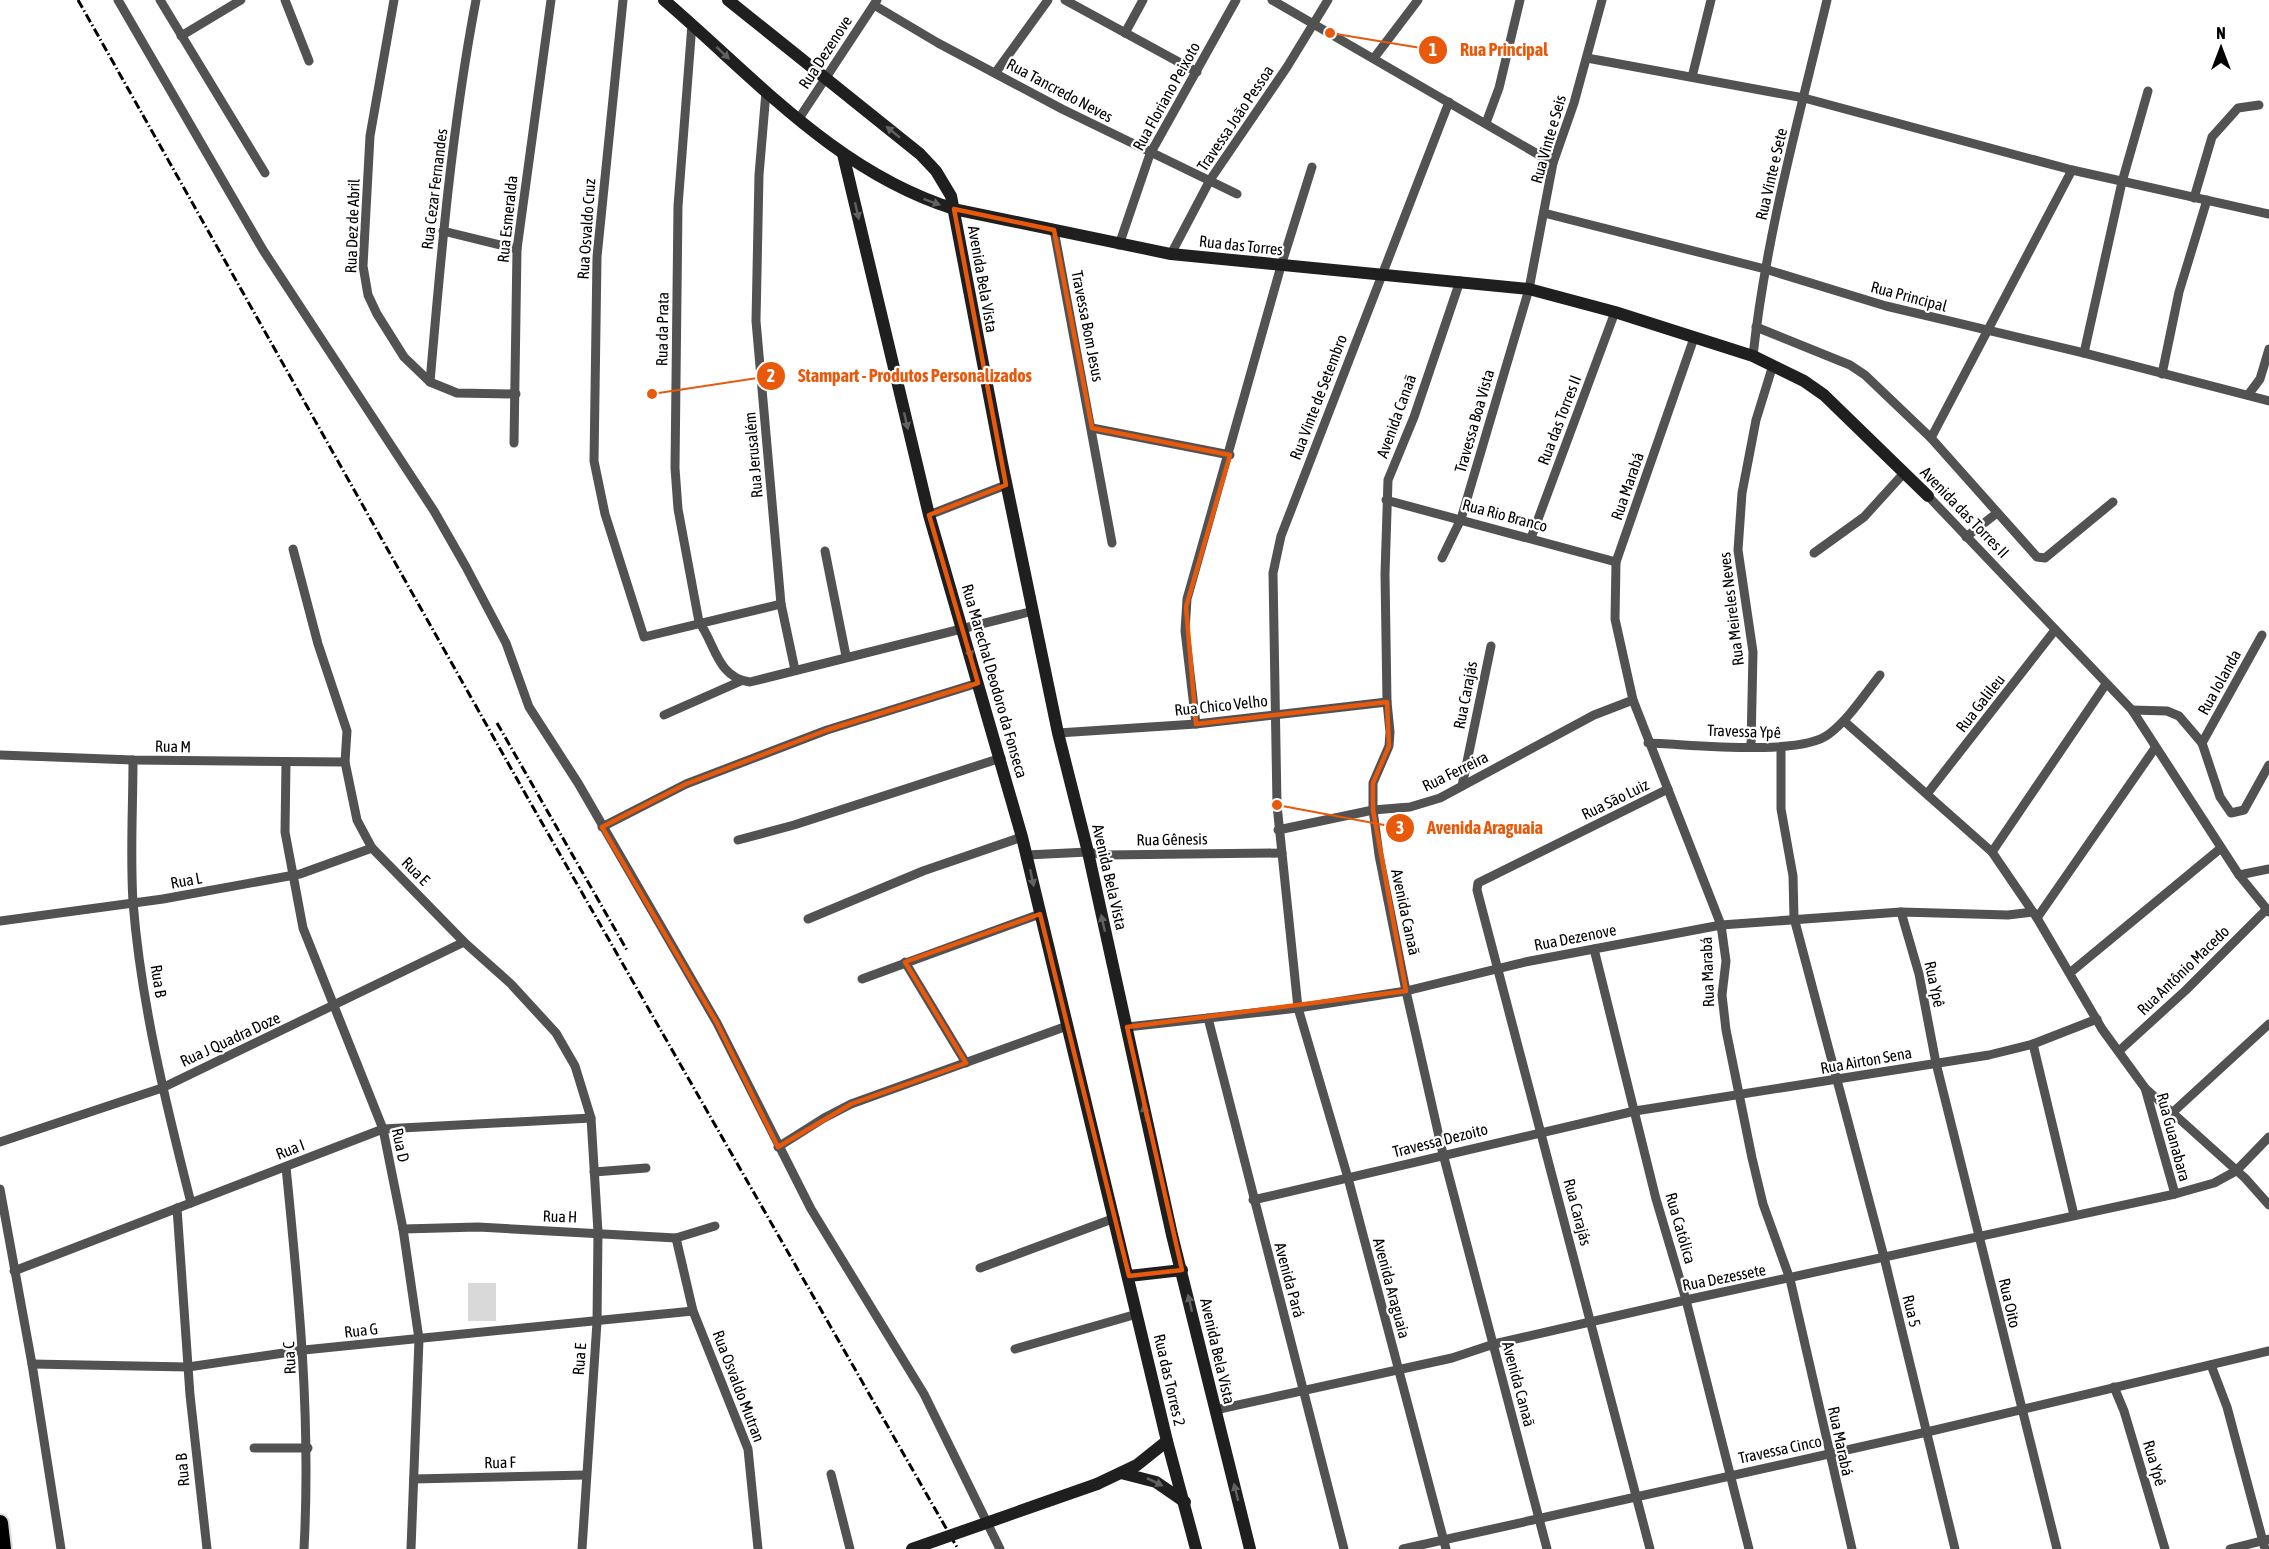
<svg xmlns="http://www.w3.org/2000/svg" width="2269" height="1549" font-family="'Asap Condensed',sans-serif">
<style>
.green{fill:#d9d9d9}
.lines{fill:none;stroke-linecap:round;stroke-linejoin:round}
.highway-casing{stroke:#dbdbdb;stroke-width:20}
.street{stroke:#525252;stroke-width:9}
.secondary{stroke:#1f1f1f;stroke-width:12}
.highway{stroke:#000;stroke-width:16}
.rail{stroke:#000;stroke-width:3;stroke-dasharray:9 3 1.5 3;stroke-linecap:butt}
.secondary-bridge{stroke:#1f1f1f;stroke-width:12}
.oneway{fill:#626262}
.marked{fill:none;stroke:#e8590c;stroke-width:4.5;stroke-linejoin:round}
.labels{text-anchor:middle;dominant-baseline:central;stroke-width:4.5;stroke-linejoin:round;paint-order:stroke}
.street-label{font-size:16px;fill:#000;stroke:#fff}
.leader{fill:none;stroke:#e8590c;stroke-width:2}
.callout-dot{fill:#e8590c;stroke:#fff;stroke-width:2}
.mark-label{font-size:18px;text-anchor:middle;font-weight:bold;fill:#fff}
.callout-label{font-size:18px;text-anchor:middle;font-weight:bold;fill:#e8590c;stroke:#fff;stroke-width:4.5;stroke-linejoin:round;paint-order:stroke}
</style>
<rect width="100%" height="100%" fill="#fff"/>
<rect class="green" x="468" y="1283" width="28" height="38"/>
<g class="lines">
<defs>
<path id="highway" d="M0,1523L3,1549"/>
</defs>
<use href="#highway" class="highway-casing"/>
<g class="street">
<path d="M118,0L263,250L434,511L466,567L506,643L529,707L578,783L717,1023L811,1209L924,1394L1000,1549"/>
<path d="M160,0L265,173"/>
<path d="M285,0L309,61"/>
<path d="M394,0L370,136L363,266L368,295L377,314L404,357L430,382L457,393L516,394"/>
<path d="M623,0L597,257L594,461L605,514L644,637L781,604"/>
<path d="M1065,0L1197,72"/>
<path d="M1272,0L1553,163"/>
<path d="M874,5L938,43L1062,109L1237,194"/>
<path d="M692,24L678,206L675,468L678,509L699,622C715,643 717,678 750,682L1033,611"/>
<path d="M1125,33L1143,0"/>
<path d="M181,36L241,0"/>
<path d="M1374,58L1418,0"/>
<path d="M1587,58L1804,98L2072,170L2269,214"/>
<path d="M996,72L1048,0"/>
<path d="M1692,77L1711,0"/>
<path d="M766,92L759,175L756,321L781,604L795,670"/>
<path d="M798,120L877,0"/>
<path d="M1486,123L1499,88L1520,0"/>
<path d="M2194,198L2212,137L2238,108L2259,105"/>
<path d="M1544,213L1765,269L1886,306L2084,353L2269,401"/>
<path d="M1054,230L1112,543"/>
<path d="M443,231L517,249"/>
<path d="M1119,245L1150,154L1236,0"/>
<path d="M1171,254L1210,180L1287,67L1328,0"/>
<path d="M1460,281L1414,417L1388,480L1385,574L1387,702L1390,732L1389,746L1373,783V810L1379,855L1406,991L1443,1154L1547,1549"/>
<path d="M1756,327L1850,365L1865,375L1931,438L2037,557L2045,558L2113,502"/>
<path d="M1694,338L1616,562L1615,619L1633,700L1721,925L1726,961L1722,995L1726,1030L1752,1158L1763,1204L1790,1279L1852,1549"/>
<path d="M2084,353L2122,182L2148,91"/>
<path d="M1753,356C1766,235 1799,118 1827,0"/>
<path d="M2162,374L2179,292L2207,200"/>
<path d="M430,382C441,254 452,126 476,0"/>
<path d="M2248,395L2260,379L2269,349"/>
<path d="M1092,428L1230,455"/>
<path d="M1931,438L2072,170"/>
<path d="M514,443L517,249L551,0"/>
<path d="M1928,496L2132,710L2239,875L2269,912"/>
<path d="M1386,500L1616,562"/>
<path d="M929,515L1006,485"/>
<path d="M1966,537L1997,513"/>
<path d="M1531,538L1615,312"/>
<path d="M293,549L318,644L347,731L345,762L357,820L372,848L464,942L511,984L556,1033L575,1066L591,1118L598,1232L597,1322L582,1549"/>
<path d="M825,551L846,656"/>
<path d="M1814,553L1864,517L1904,473"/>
<path d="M1442,558L1461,519L1529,289L1553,163L1574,103L1602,0"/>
<path d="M2132,710L2167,711L2179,716L2202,743L2220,797L2231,813L2244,810L2269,765"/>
<path d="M664,715L741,681"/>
<path d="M1844,721L1992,852L2037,918L2102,1029L2145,1088L2245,1178L2269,1205"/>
<path d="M1196,724L1185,631L1187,599L1281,266L1312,167"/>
<path d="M1058,733L1196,724L1387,702"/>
<path d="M1648,743C1689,744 1800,757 1829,734C1849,719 1864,695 1880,675"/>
<path d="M2202,743L2262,635"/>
<path d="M1751,746L1753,652L1738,550L1742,493L1756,420L1773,365"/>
<path d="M1781,749V809L1793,876L1794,918L1884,1257L1955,1549"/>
<path d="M0,755L133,760L345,762"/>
<path d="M133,760C133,807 130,855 133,902C141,1004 166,1104 191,1203"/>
<path d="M286,763L285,832L303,928L383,1129L403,1229L419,1339L411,1549"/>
<path d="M1462,786L1491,646"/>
<path d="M1927,794L2055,630"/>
<path d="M602,827L686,784L827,730L978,683"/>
<path d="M1278,830L1373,810L1410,807L1440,798L1594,715L1633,700"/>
<path d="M738,840L794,825L1001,758"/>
<path d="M1992,852L2106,684"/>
<path d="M1027,855L1088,852L1105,855L1282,853"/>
<path d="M2239,875L2269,869"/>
<path d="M1901,912L1919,974L1936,1063L2057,1549"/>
<path d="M2037,918L2155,748"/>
<path d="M808,919L923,871L1022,837"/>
<path d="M0,921L163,899L300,874L372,848"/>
<path d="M1594,949L1656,1199L1686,1300L1749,1549"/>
<path d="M905,962L966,1063"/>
<path d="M2071,972L2221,848"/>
<path d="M862,979L1040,914"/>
<path d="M1208,1018L1344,1549"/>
<path d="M1127,1027L1298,1008L1406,991L1525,962L1721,925L1901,912L2008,915L2033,912"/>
<path d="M2033,1044L2074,1215"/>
<path d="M2119,1051L2186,990L2266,910"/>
<path d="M2145,1088L2175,1194"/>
<path d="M2172,1113L2269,1024"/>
<path d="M0,1142L162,1088L464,942"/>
<path d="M778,1147L824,1118L851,1104L1067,1026"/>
<path d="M286,1167C299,1297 311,1418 304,1549"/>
<path d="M594,1172L646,1168"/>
<path d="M0,1189L32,1364L61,1549"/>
<path d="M1253,1200L1635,1111L1989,1055L2033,1044L2097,1019"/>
<path d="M177,1208L190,1395L207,1549"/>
<path d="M403,1229L478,1227L676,1238L715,1226"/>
<path d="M676,1238L693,1311L748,1449L758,1549"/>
<path d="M980,1268L1115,1218"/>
<path d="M14,1271L383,1129L591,1118"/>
<path d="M1015,1349L1137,1314"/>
<path d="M32,1364L188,1367L304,1350L693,1311"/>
<path d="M2211,1365L2227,1407L2265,1549"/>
<path d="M2114,1387L2124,1411L2165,1549"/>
<path d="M1215,1410L1452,1358L1494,1344L1686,1300L2175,1194L2214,1183L2236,1171L2269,1137"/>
<path d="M254,1448H308"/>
<path d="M831,1474L850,1549"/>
<path d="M414,1479L586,1475"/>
<path d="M1403,1549L1927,1432L2269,1351"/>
<path d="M1446,1549L1348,1178L1298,1008L1277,805L1273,573L1281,536L1449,102"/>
<path d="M1650,1549L1477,890L1478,883L1668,789"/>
<path d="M2230,1549L2269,1539"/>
</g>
<g class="secondary">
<path d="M664,0C755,78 836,172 954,209L1171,254L1529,289L1615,312L1753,356L1804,381L1824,395L1928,496"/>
<path d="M728,0L920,154L936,171L951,196L1002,463L1058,733L1088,852L1172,1235L1250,1549"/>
<path d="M843,154L929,515L1022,837L1167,1441L1196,1549"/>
<path d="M1129,1276L1182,1270"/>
<path d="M1121,1473L1156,1482L1185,1502"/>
<path d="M1097,1484L1137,1465L1167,1441"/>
</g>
<use href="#highway" class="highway"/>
<g class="rail">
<path d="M78,0L526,795L958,1549"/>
<path d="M497,723L628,952"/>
</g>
<path class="secondary-bridge" d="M912,1549L1097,1484"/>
</g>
<defs><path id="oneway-solid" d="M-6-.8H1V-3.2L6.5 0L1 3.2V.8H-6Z" transform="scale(1.5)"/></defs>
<g class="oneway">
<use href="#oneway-solid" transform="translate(723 53) rotate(43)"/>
<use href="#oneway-solid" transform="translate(893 132) rotate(-141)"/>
<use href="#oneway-solid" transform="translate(932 202) rotate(20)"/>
<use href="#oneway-solid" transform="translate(857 211) rotate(77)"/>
<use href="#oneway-solid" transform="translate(906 421) rotate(77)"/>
<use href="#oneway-solid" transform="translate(969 650) rotate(74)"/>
<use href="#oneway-solid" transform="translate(1032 878) rotate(78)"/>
<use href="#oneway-solid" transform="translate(1103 923) rotate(-103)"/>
<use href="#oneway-solid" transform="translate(1145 1113) rotate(-102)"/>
<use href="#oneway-solid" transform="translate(1190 1303) rotate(-103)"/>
<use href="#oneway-solid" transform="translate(1155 1482) rotate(26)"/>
<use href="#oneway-solid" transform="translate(1236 1492) rotate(-104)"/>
</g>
<path class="marked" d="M954,209L1054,230L1092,428L1230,455L1186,607L1196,724L1387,702L1389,746L1373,783V810L1406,991L1127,1027L1182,1270L1129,1276L1040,914L905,962L966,1063L851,1104L778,1147L717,1023L602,827L686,784L827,730L978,683L929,515L1006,485Z"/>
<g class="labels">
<g class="street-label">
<text transform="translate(825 52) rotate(-57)">Rua Dezenove</text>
<text transform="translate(1060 90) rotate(28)">Rua Tancredo Neves</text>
<text transform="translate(1166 96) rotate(-61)">Rua Floriano Peixoto</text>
<text transform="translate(1235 118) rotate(-56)">Travessa João Pessoa</text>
<text transform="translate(1548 139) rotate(-74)">Rua Vinte e Seis</text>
<text transform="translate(1771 174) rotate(-77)">Rua Vinte e Sete</text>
<text transform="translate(434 189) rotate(-83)">Rua Cezar Fernandes</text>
<text transform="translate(507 219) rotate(-84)">Rua Esmeralda</text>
<text transform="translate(352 226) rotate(-88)">Rua Dez de Abril</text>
<text transform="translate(586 229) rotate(-86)">Rua Osvaldo Cruz</text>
<text transform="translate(1241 245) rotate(6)">Rua das Torres</text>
<text transform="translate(983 279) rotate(80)">Avenida Bela Vista</text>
<text transform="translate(1909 296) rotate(15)">Rua Principal</text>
<text transform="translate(1088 326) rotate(79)">Travessa Bom Jesus</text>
<text transform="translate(662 329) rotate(-89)">Rua da Prata</text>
<text transform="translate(1318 397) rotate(-69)">Rua Vinte de Setembro</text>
<text transform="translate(1396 416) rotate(-70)">Avenida Canaã</text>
<text transform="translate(1559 420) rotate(-69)">Rua das Torres II</text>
<text transform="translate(1474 421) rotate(-74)">Travessa Boa Vista</text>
<text transform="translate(753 455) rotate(-95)">Rua Jerusalém</text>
<text transform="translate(1627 486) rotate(-71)">Rua Marabá</text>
<text transform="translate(1965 512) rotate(46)">Avenida das Torres II</text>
<text transform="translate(1505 515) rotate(15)">Rua Rio Branco</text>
<text transform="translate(1731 609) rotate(-97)">Rua Meireles Neves</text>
<text transform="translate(995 681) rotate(74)">Rua Marechal Deodoro da Fonseca</text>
<text transform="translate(2219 682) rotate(-61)">Rua Iolanda</text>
<text transform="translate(1465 695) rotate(-79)">Rua Carajás</text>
<text transform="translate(1980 703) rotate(-52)">Rua Galileu</text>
<text transform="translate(1221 705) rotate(-6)">Rua Chico Velho</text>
<text transform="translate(1744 731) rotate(2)">Travessa Ypê</text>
<text transform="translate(173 746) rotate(1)">Rua M</text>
<text transform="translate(1455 771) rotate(-26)">Rua Ferreira</text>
<text transform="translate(1615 799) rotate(-26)">Rua São Luiz</text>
<text transform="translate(1172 839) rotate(-1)">Rua Gênesis</text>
<text transform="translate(416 871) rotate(45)">Rua E</text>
<text transform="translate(1110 877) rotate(77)">Avenida Bela Vista</text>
<text transform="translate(186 880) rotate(-10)">Rua L</text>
<text transform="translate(1406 912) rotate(78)">Avenida Canaã</text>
<text transform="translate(1575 937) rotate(-11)">Rua Dezenove</text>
<text transform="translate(2183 970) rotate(-44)">Rua Antônio Macedo</text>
<text transform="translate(1707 972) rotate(-92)">Rua Marabá</text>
<text transform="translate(159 981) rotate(81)">Rua B</text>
<text transform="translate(1935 984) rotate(78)">Rua Ypê</text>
<text transform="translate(230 1039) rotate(-25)">Rua J Quadra Doze</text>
<text transform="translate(1866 1060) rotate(-10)">Rua Airton Sena</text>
<text transform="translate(2174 1137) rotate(75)">Rua Guanabara</text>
<text transform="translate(1440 1140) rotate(-14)">Travessa Dezoito</text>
<text transform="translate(401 1145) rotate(78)">Rua D</text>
<text transform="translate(290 1149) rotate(-21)">Rua I</text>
<text transform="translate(1578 1212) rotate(75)">Rua Carajás</text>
<text transform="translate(560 1216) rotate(2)">Rua H</text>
<text transform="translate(1681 1228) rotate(74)">Rua Católica</text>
<text transform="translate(1724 1277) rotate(-11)">Rua Dezessete</text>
<text transform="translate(1290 1280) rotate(75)">Avenida Pará</text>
<text transform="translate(1392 1288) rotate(75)">Avenida Araguaia</text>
<text transform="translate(2010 1303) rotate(77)">Rua Oito</text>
<text transform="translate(1912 1311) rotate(76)">Rua 5</text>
<text transform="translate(361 1330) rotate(-6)">Rua G</text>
<text transform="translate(1218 1351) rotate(77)">Avenida Bela Vista</text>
<text transform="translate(289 1358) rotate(-93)">Rua C</text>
<text transform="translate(579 1359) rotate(-86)">Rua E</text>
<text transform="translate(1170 1380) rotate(77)">Rua das Torres 2</text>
<text transform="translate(1519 1384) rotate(75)">Avenida Canaã</text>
<text transform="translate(739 1386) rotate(69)">Rua Osvaldo Mutran</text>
<text transform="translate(1841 1441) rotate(78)">Rua Marabá</text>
<text transform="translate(1780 1449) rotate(-12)">Travessa Cinco</text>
<text transform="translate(500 1462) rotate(-1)">Rua F</text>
<text transform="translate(2155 1463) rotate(74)">Rua Ypê</text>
<text transform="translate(182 1470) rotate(-95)">Rua B</text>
</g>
</g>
<path class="leader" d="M1330 33L1433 50M652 394L771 376M1277 805L1400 828"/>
<g class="callout-dot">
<circle cx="1330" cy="33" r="6"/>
<circle cx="652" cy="394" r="6"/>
<circle cx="1277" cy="805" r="6"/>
<circle cx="1433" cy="50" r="15"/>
<circle cx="771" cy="376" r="15"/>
<circle cx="1400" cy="828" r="15"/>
</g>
<g class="mark-label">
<text x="1433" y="56">1</text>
<text x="771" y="382">2</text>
<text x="1400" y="834">3</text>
</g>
<g class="callout-label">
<text x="1504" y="56">Rua Principal</text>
<text x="915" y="382">Stampart - Produtos Personalizados</text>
<text x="1485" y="834">Avenida Araguaia</text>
</g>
<g transform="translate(2221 48)" stroke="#ffffff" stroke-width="4.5" paint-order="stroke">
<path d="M0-4.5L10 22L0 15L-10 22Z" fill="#000000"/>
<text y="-9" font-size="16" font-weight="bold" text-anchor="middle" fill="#000000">N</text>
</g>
</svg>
